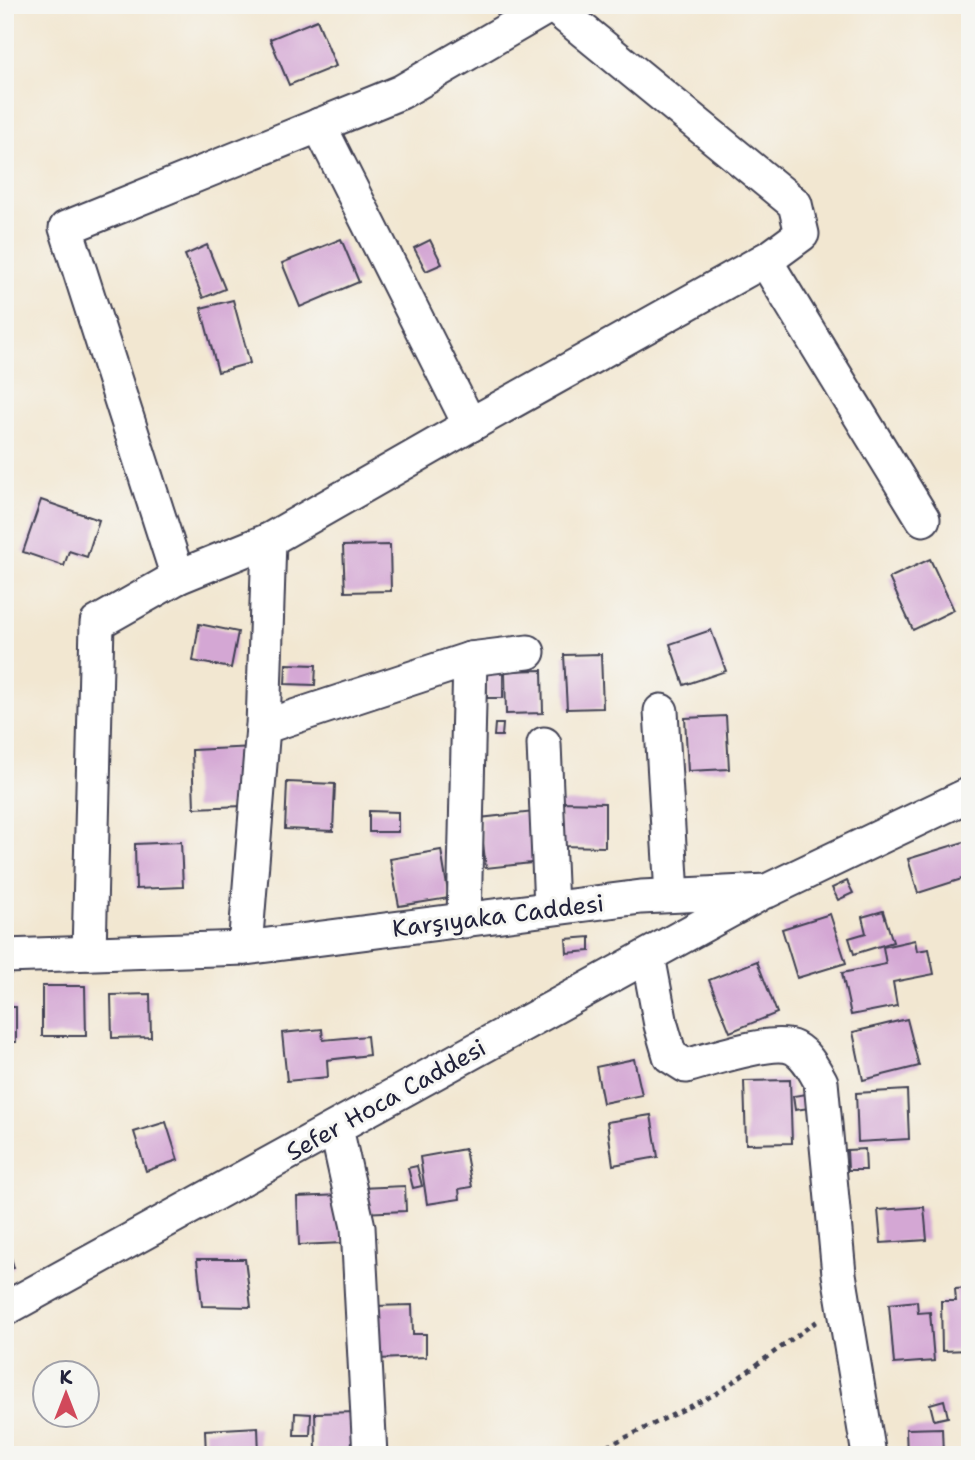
<svg xmlns="http://www.w3.org/2000/svg" width="975" height="1460" font-family="'Shantell Sans',sans-serif">
<style>
.building{fill:#d4a7d4}
.lines{fill:none;stroke-linecap:round;stroke-linejoin:round}
.minor-casing{stroke:#414052;stroke-width:37}
.path{stroke:#414052;stroke-width:4.5;stroke-dasharray:5 5;stroke-linecap:butt}
.minor{stroke:#fff;stroke-width:33}
.labels{text-anchor:middle;dominant-baseline:central;stroke-width:6;stroke-linejoin:round;paint-order:stroke}
.street-label{font-size:24px;fill:#22223b;stroke:#f6f6f2}
</style>
<rect width="100%" height="100%" fill="#f6f6f2"/>
<filter id="ink" filterUnits="userSpaceOnUse"><feTurbulence type="fractalNoise" baseFrequency=".0143" numOctaves="2"/><feDisplacementMap in="SourceGraphic" scale="14" xChannelSelector="R" yChannelSelector="G"/><feConvolveMatrix kernelMatrix="1 2 1 2 8 2 1 2 1" color-interpolation-filters="sRGB"/></filter>
<filter id="wash" filterUnits="userSpaceOnUse"><feTurbulence type="fractalNoise" baseFrequency=".00686" numOctaves="4" result="noise"/><feDisplacementMap in="SourceGraphic" scale="28" xChannelSelector="R" yChannelSelector="G"/><feGaussianBlur stdDeviation="1.57" result="paint"/><feColorMatrix in="noise" values="0 0 0 0 0 0 0 0 0 0 0 0 0 0 0 0 0 1.4 0 .05"/><feComposite in="paint" operator="in"/></filter>
<g filter="url(#wash)">
<rect width="100%" height="100%" fill="#f2e7d1"/>
<g id="blocks">
<g class="building">
<path d="M317,20L336,66L289,85L270,39Z"/>
<path d="M341,239L359,282L300,307L282,263Z"/>
<path d="M430,240L442,264L426,271L414,248Z"/>
<path d="M207,245L225,289L203,298L185,255Z"/>
<path d="M233,300L250,363L218,372L201,308Z"/>
<path d="M41,500L99,520L87,557L69,551L64,566L23,552Z"/>
<path d="M390,545L391,591L345,592L343,546Z"/>
<path d="M930,559L954,610L913,630L889,578Z"/>
<path d="M199,624L238,632L231,668L193,661Z"/>
<path d="M711,630L726,671L684,685L670,644Z"/>
<path d="M601,654L603,708L567,709L564,655Z"/>
<path d="M286,664L316,665L315,685L285,684Z"/>
<path d="M542,670L543,713L506,714L505,671Z"/>
<path d="M486,671H503V698H487Z"/>
<path d="M726,716L729,769L688,771L685,718Z"/>
<path d="M495,724H503L502,736H494Z"/>
<path d="M255,747L257,776L242,777L243,806L194,808L192,750Z"/>
<path d="M287,782L335,784L333,831L285,829Z"/>
<path d="M560,802L605,803V847L559,846Z"/>
<path d="M369,811L398,812V832H369Z"/>
<path d="M534,812L540,862L486,868L480,818Z"/>
<path d="M970,840V891L965,878L918,893L908,859Z"/>
<path d="M181,842L183,887L136,889L135,844Z"/>
<path d="M441,850L449,898L399,906L390,859Z"/>
<path d="M847,881L853,893L838,900L832,888Z"/>
<path d="M883,911L893,942L854,954L849,938L866,933L862,917Z"/>
<path d="M830,914L846,963L797,978L782,929Z"/>
<path d="M590,937V951L567,953L566,939Z"/>
<path d="M915,940L917,951L929,949L934,974L893,982L897,1006L851,1015L842,973L886,964L883,947Z"/>
<path d="M757,961L777,1013L730,1032L709,980Z"/>
<path d="M42,986H85L86,1036H42Z"/>
<path d="M150,994L151,1037L112,1038L111,995Z"/>
<rect x="5" y="1007" width="11" height="35"/>
<path d="M907,1019L919,1066L863,1080L853,1032Z"/>
<path d="M322,1029L323,1040L367,1036L369,1055L327,1060L328,1077L287,1081L282,1033Z"/>
<path d="M634,1059L642,1095L603,1103L596,1067Z"/>
<path d="M790,1080L792,1143L746,1144L744,1081Z"/>
<path d="M907,1090L909,1139L858,1142L856,1093Z"/>
<path d="M814,1093L816,1107L795,1110L793,1096Z"/>
<path d="M651,1115L658,1157L613,1165L607,1122Z"/>
<path d="M166,1122L178,1160L146,1171L134,1132Z"/>
<path d="M465,1149L472,1187L459,1189L460,1199L427,1204L420,1157Z"/>
<path d="M865,1149L866,1170H848L847,1150Z"/>
<path d="M417,1166L422,1186L413,1188L408,1168Z"/>
<path d="M405,1186L406,1211L361,1213L360,1188Z"/>
<path d="M341,1195L343,1243L299,1245L297,1197Z"/>
<path d="M924,1207L927,1240L881,1243L878,1210Z"/>
<path d="M5,1236L14,1268L5,1270Z"/>
<path d="M197,1259H245L251,1307L202,1306Z"/>
<path d="M970,1288V1350L942,1351L941,1301H956L955,1289Z"/>
<path d="M917,1301L918,1313L930,1312L934,1361L894,1364L889,1304Z"/>
<path d="M412,1305L413,1334H426V1357L377,1359L375,1306Z"/>
<path d="M944,1400L948,1417L934,1420L930,1404Z"/>
<path d="M360,1412L361,1450L316,1451L315,1413Z"/>
<path d="M295,1413L311,1414L310,1435H294Z"/>
<path d="M258,1427L259,1455H206L205,1430Z"/>
<path d="M942,1428L943,1455H907L906,1429Z"/>
</g>
</g>
</g>
<g filter="url(#ink)">
<use href="#blocks" fill-opacity="0" stroke="#414052" stroke-width="2"/>
<g class="lines">
<defs>
<g id="minor">
<path d="M319,125L470,425L772,256L802,234L795,204L552,5"/>
<path d="M765,260L923,519"/>
<path d="M470,425L269,540L178,577L66,228L401,92L551,5"/>
<path d="M470,659L528,652"/>
<path d="M661,711L672,895"/>
<path d="M263,727L470,659L464,921"/>
<path d="M544,744L551,907"/>
<path d="M245,948L263,727L269,540"/>
<path d="M89,953L97,623L178,577"/>
<path d="M5,956L245,948L641,897L767,891L970,794"/>
<path d="M648,956L661,1025L670,1056L686,1066C709,1060 774,1038 794,1048C807,1055 814,1070 821,1082L839,1274L869,1455"/>
<path d="M336,1128L358,1227L370,1455"/>
<path d="M5,1309L758,895"/>
</g>
</defs>
<use href="#minor" class="minor-casing"/>
<path class="path" d="M589,1455L716,1394L820,1319"/>
<use href="#minor" class="minor"/>
</g>
</g>
<g class="labels">
<g class="street-label">
<text transform="translate(498 916) rotate(-7)">Karşıyaka Caddesi</text>
<text transform="translate(386 1100) rotate(-29)">Sefer Hoca Caddesi</text>
</g>
</g>
<rect width="975" height="1460" fill="none" stroke="#f6f6f2" stroke-width="28"/>
<g transform="translate(66 1394)"><circle r="33" fill="#f6f6f2" stroke="#a1a1a9" stroke-width="2"/>
<path d="M0-5L12 26L0 18L-12 26Z" fill="#d1495b"/>
<text y="-10" font-size="19" font-weight="bold" text-anchor="middle" fill="#22223b">K</text>
</g>
</svg>
